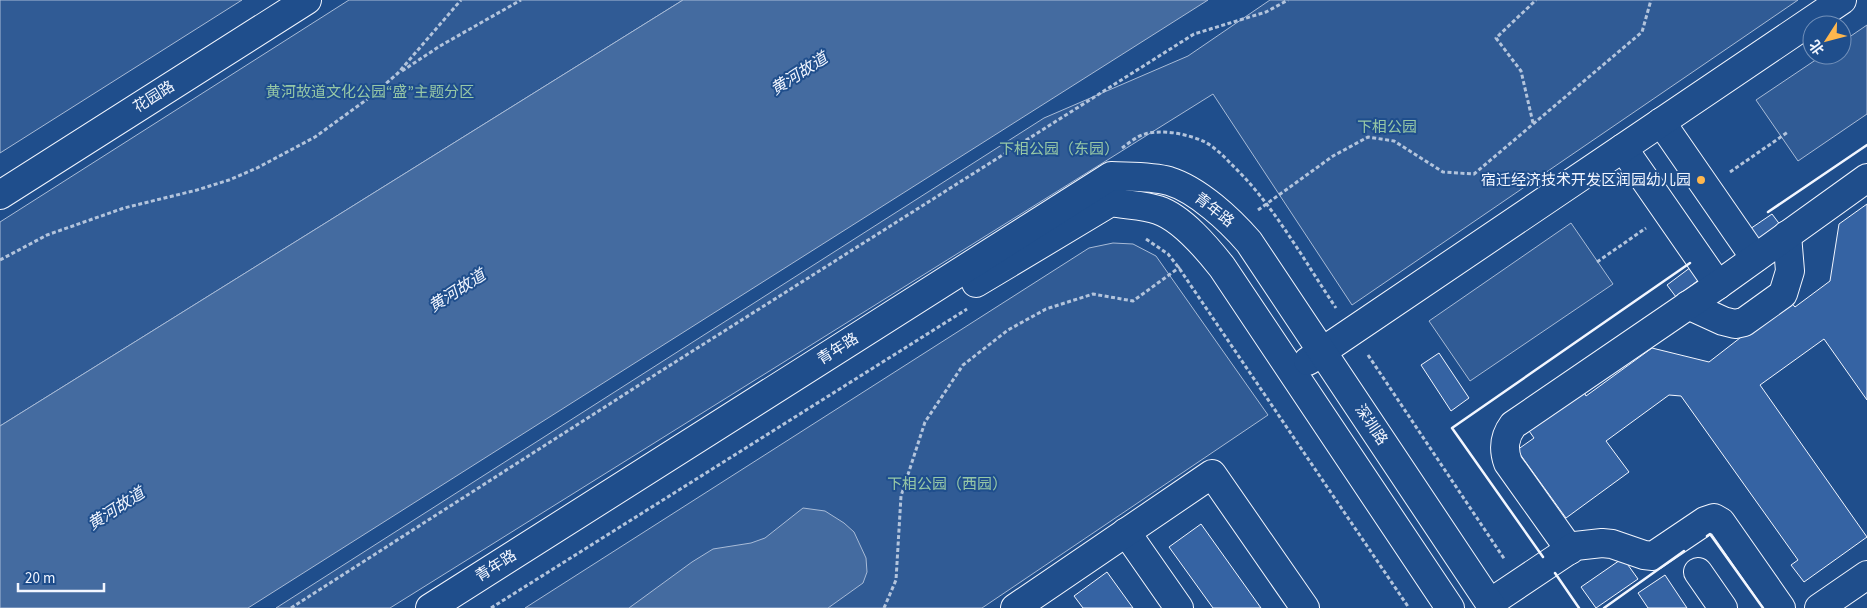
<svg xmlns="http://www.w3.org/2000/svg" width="1867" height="608" font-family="'Source Sans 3','Noto Sans SC',sans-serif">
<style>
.built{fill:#305b95;stroke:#a8bbd7}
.water{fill:#446ba0;stroke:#a8bbd7}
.building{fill:#3563a3;stroke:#f2f6ff}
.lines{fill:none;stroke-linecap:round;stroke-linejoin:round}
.minor-casing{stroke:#f2f6ff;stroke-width:30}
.path{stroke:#b3c4dc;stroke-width:3;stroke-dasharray:4 2.5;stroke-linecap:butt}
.minor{stroke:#1f4e8c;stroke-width:28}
.wall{stroke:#f2f6ff;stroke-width:2.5}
.poi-dot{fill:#ffb74d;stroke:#1f4e8c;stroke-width:2}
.labels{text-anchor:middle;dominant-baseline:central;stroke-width:4;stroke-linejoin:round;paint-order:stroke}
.park-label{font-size:15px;fill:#97c8a6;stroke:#1f4e8c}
.street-label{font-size:15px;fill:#f2f6ff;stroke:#1f4e8c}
.poi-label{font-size:15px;fill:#f2f6ff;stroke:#1f4e8c;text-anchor:end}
.water-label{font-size:16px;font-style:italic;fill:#f2f6ff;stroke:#1f4e8c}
</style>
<rect width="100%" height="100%" fill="#1f4e8c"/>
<g class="built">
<path d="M0,0H242L0,153Z"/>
<path d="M349,0H683L0,426V222Z"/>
<path d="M1270,0H1798L1352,305L1213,94L390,608H276L1044,118L1188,56Z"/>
<path d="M1867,25V114L1798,161L1756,100L1823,55H1842V42Z"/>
<path d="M1571,223L1613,284L1470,381L1429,321Z"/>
<path d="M1113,243L1133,244L1156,256L1268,415L982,608H525L1089,248Z"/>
</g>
<g class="water">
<path d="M683,0H1208L248,608H0V426Z"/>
<path d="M803,508L825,511L844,523L854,532L866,558L867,572L863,583L828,608H629L692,562L713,549L751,543L765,538Z"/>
</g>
<g class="building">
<path d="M1867,204V400L1824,339L1760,385L1867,537L1804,582L1791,565L1798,560L1681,396L1669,395L1606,441L1629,472L1566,518L1517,450L1534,438L1527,428L1584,392L1586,396L1652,348L1709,362L1789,300L1795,307L1830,281L1839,224Z"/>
<path d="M1772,214L1781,226L1757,244L1747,231Z"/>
<path d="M1691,267L1700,279L1676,297L1667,285Z"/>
<path d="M1439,353L1469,398L1451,411L1421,365Z"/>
<path d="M1201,524L1261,608H1213L1169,547Z"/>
<path d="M1623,558L1638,579L1596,608L1581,587Z"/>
<path d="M1107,572L1133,608H1083L1074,596Z"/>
<path d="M1665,575L1687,608H1648L1638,593Z"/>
</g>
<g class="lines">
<defs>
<g id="minor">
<path d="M1661,122L1755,258"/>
<path d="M1623,148L1718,285"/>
<path d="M0,195L307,0"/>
<path d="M976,283L1111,202C1126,205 1144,205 1158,210C1182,218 1207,248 1222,267L1450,608"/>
<path d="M1688,305L1723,321L1735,324L1744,322L1783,294L1790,271L1787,235"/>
<path d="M1308,361L1842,0"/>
<path d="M1126,532L1179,608"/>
<path d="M1570,550L1508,463C1503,449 1504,437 1513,425L1718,285L1867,178"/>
<path d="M1698,572L1723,608"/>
<path d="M1490,603L1575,546L1602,543L1612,544L1644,555L1653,556L1705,521L1714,518L1721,522L1781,608"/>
<path d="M430,608L1111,176C1130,177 1151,176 1169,181C1198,190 1230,220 1249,242L1493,608"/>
<path d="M1015,608L1212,474L1305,608"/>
<path d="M1819,608L1867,575"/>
</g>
</defs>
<use href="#minor" class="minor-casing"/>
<g class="path">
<path d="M402,71L440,46L521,0"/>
<path d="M1533,123L1521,71L1496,38L1536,0"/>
<path d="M1122,148C1129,143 1137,136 1145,134C1163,129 1188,134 1205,142C1214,147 1224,156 1231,164C1272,202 1305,262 1336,308"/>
<path d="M1730,172L1788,132"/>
<path d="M1258,210L1333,156L1368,137L1394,141L1443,172L1474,174L1642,32L1651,0"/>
<path d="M1146,239L1168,254L1179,268L1409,608"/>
<path d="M0,260L47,235L124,208L197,190L229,180L257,168L315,137L373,95L398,73L461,0"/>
<path d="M1597,262L1646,228"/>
<path d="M1368,355L1505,560"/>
<path d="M291,608L661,371L1194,34L1266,12L1288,0"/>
<path d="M491,608L967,309"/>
<path d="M884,608L896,580L901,496L925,422L963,365L1008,330L1046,309L1093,294L1133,301L1180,267"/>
</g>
<use href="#minor" class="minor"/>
<g class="wall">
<path d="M1768,212L1867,145"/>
<path d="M1707,536L1710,534L1763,608"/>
<path d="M1543,557L1452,428L1690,263"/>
<path d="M1555,573L1579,608"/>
<path d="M1604,608L1684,551"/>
</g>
</g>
<circle class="poi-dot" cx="1701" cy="180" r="5"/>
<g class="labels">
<g class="park-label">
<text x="370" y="92">黄河故道文化公园“盛”主题分区</text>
<text x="1387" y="127">下相公园</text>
<text x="1059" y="149">下相公园（东园）</text>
<text x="947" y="484">下相公园（西园）</text>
</g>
<g class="street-label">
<text transform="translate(154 97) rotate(-32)">花园路</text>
<text transform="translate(1214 210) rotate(38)">青年路</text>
<text transform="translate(838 349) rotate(-32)">青年路</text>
<text transform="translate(1371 425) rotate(56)">深圳路</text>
<text transform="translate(496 566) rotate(-32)">青年路</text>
</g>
<g class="poi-label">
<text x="1691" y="180">宿迁经济技术开发区润园幼儿园</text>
</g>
<g class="water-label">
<text transform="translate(799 74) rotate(-33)">黄河故道</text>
<text transform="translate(457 291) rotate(-33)">黄河故道</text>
<text transform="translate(116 509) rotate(-33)">黄河故道</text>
</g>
</g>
<g transform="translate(1827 40) rotate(234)"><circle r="24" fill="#1f4e8c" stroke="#7391ba"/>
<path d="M0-4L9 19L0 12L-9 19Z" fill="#ffb74d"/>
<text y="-8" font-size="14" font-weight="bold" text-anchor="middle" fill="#f2f6ff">北</text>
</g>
<path d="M18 583v8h86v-8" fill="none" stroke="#f2f6ff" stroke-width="2.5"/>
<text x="25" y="583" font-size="15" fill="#f2f6ff" stroke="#1f4e8c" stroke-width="4" paint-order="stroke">20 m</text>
</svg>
